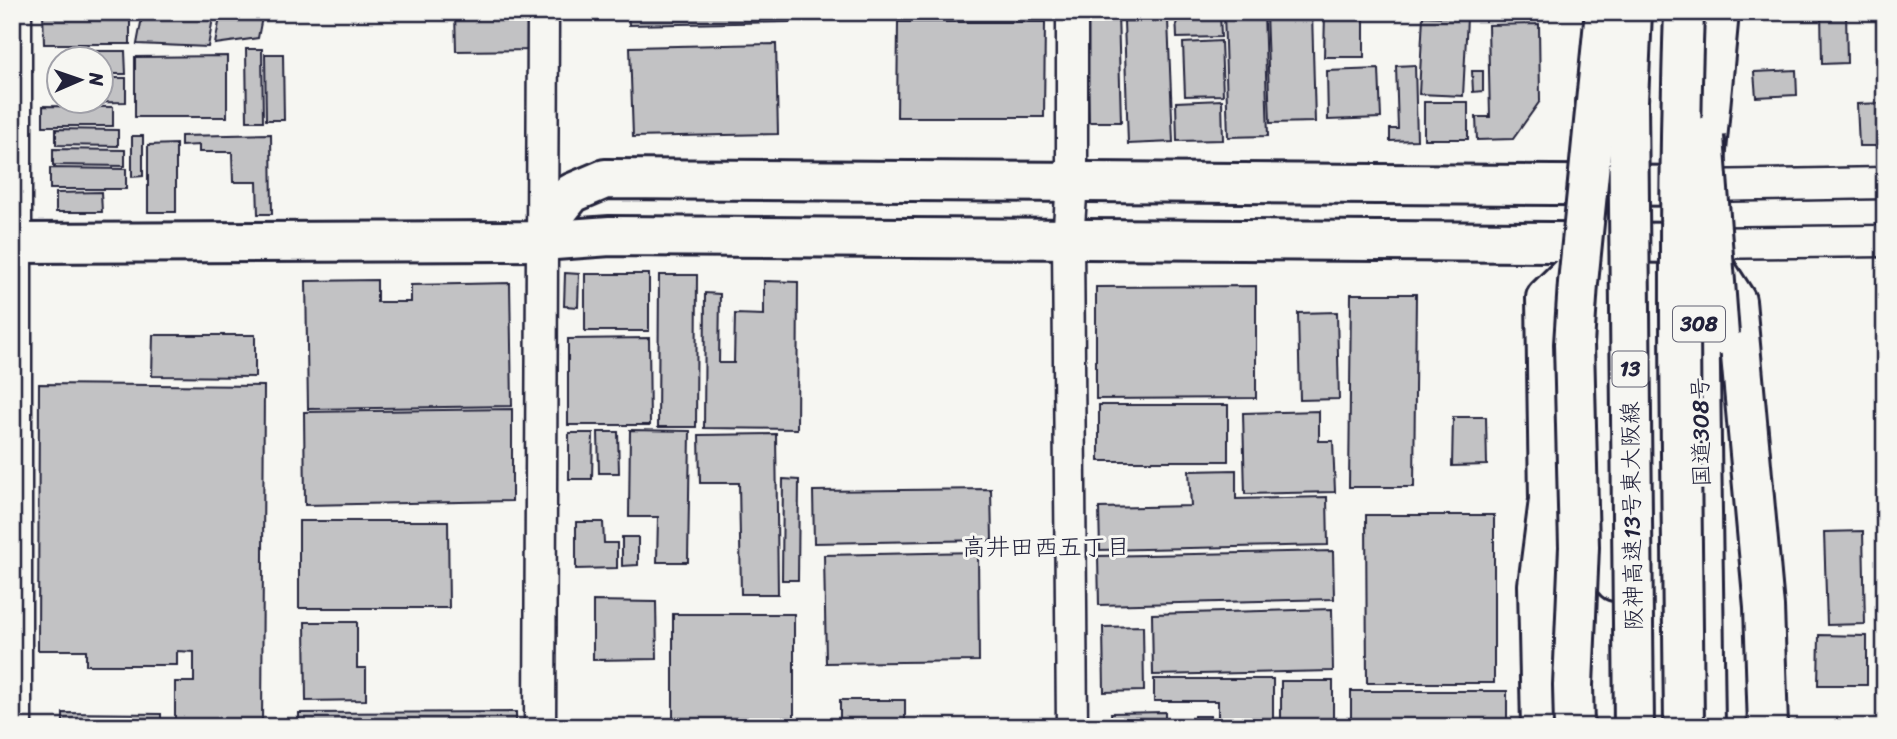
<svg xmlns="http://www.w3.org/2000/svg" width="1897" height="739" font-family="Sriracha,'Klee One',sans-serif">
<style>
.building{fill:#c2c2c4;stroke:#22223b;stroke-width:2}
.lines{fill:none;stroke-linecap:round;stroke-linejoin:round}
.street-casing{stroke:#22223b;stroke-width:35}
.secondary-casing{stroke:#22223b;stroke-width:44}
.highway-casing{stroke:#22223b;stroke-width:44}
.street{stroke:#f6f6f2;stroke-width:30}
.secondary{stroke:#f6f6f2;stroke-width:38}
.highway{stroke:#f6f6f2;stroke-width:38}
.highway-bridge-casing{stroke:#22223b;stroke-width:44;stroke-linecap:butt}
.highway-bridge{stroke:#f6f6f2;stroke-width:38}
.labels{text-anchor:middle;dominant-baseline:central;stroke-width:6;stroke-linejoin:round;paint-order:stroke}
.shield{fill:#f6f6f2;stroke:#626272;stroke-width:2}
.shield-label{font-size:21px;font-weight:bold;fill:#22223b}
.street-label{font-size:23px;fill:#22223b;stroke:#f6f6f2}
.neighbourhood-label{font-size:24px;fill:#22223b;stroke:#f6f6f2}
</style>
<rect width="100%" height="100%" fill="#f6f6f2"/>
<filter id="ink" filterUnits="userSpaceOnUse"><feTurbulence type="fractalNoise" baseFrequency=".0143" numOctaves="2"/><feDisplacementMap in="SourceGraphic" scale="14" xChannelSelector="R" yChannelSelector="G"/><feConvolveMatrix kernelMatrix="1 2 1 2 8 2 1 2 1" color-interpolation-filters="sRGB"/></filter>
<g filter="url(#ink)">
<g class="building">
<path d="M43,12H130V44H44Z"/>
<path d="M143,12H214L208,47L137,44Z"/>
<path d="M221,12H263L258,38L215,44Z"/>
<path d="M455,12H531V50L456,51Z"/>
<path d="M628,12H790V22L629,25Z"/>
<path d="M1086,12H1118L1121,122H1089Z"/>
<path d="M1124,12H1170L1171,15L1124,17Z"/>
<path d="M1176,12H1220L1221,37L1177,38Z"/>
<path d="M1224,12H1264L1268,136L1228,137Z"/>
<path d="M1266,12H1312L1315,122L1270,123Z"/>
<path d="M1325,12H1364V57H1324Z"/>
<path d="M1821,12H1846L1847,63L1822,64Z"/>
<path d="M1423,16L1467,18L1463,96L1419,94Z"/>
<path d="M1168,20L1173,142L1128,144L1124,21Z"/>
<path d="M898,22H1045L1044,117H897Z"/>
<path d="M1539,24L1540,101L1513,139L1477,140L1476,117H1490L1488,25Z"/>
<path d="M1221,41L1223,95L1185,96L1183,43Z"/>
<path d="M776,44L778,134L633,137L630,47Z"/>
<path d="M246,49H262L263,121H247Z"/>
<path d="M63,51H125L126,74H102V60H63Z"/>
<path d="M265,54H283L284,120H266Z"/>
<path d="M227,56V117H135V57Z"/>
<path d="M1415,65L1417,140L1390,141V129H1398L1396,66Z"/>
<path d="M1379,69L1381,118L1328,120L1327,71Z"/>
<path d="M1796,70L1797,95L1756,97L1754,72Z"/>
<path d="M1472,71H1483V91L1473,92Z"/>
<path d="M102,78H126V102L65,103L102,102Z"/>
<path d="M1222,100L1223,140L1177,141L1176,102Z"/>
<rect x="1424" y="102" width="44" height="37"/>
<path d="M1885,103V146H1859L1857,104Z"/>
<path d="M43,106L113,107V126H43Z"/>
<path d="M56,129L118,130V146L56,145Z"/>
<path d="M271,134L272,214H258L257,182H233L232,152H199V145L181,146V136Z"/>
<path d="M132,136H143V176L132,177Z"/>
<path d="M176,144V212H148V145Z"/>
<path d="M53,149L125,150V166L53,165Z"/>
<path d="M50,168L126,169V189H50Z"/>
<path d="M101,192L102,212H56V193Z"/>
<path d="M565,273L579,274L578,307L564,306Z"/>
<rect x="585" y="274" width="64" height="57"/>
<path d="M659,275H697L696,427H658Z"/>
<path d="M377,280V302H411V285L510,283L512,406L308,409L306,281Z"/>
<path d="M764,281L798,282L797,429L704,428L705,293L720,294L719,363H734L735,314L764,315Z"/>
<path d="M1256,286V398L1096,399V287Z"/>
<path d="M1351,294H1416L1414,487H1349Z"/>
<path d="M1337,312L1339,399L1300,400L1298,313Z"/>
<path d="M153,335H255V377L152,376Z"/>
<path d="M649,338L650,425H568V339Z"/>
<path d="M39,384L264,386L262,727H175V682H194V652L177,651V665H86V650H38Z"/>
<rect x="1099" y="405" width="129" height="56"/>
<path d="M512,409V501L305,505L304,412Z"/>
<path d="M1319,411V441H1333L1335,492L1245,494L1243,413Z"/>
<path d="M1453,417H1486L1487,465L1452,466Z"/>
<path d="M630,430L690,431L688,562H657L658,517H629Z"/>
<path d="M598,432H618L619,473H599Z"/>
<path d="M569,433H593L592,479H569Z"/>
<path d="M776,434L778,594H741L739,483H700L699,435Z"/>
<path d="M1236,470V499L1327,497L1328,545L1100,550L1099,508L1191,506L1189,471Z"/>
<path d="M783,479L799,480L798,580H782Z"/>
<path d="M991,489L992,540L814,543L813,491Z"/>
<path d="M1366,515H1494V683H1367Z"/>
<path d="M299,521H448L449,608H299Z"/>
<path d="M576,522H603L604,543H617V568L576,569Z"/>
<path d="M1863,531L1865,624L1827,625L1824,532Z"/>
<path d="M622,537H638V565L622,566Z"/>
<path d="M1333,551L1334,599L1099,605L1098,556Z"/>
<path d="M978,552L979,661L826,663L824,555Z"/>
<path d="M593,601L656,602L657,659L593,660Z"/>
<path d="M1332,609L1333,671L1153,675L1152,614Z"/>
<rect x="673" y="614" width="121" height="113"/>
<path d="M305,622H357V668H366V700L306,701Z"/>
<path d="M1143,626L1144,691L1104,692L1103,627Z"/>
<path d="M1819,635L1867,636V685H1818Z"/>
<path d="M1154,679H1273V727H1218V701H1154Z"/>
<rect x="1281" y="681" width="52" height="46"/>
<rect x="1351" y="691" width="156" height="36"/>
<rect x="840" y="700" width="65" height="27"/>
<path d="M516,712V727H299V713Z"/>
<path d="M1165,712V727H1112L1111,713Z"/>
<path d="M63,713L161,714V727H63Z"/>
<rect x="1194" y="716" width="16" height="11"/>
</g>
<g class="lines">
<defs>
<g id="street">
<path d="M1072,12V182L1068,240L1072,727"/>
<path d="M1703,186L1885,183"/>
<path d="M1698,243L1885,241"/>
<path d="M16,727V12"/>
<path d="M540,727L543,12"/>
</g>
<g id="secondary">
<path d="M541,241L555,214L572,193L605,179L1703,186"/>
<path d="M12,243L541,241L610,236L1698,243"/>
</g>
<g id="highway">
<path d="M1704,172L1719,12"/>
<path d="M1603,187L1602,244L1615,581"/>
<path d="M1707,256L1736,301L1764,607L1768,727"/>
<path d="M1699,298L1705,727"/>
<path d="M1541,727L1538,585L1549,500L1546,298L1595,250"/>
</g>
</defs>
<use href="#street" class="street-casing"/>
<use href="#secondary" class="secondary-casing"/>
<use href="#highway" class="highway-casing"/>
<use href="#street" class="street"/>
<use href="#secondary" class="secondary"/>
<use href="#highway" class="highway"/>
<defs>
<g id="highway-bridge">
<path d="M1632,12L1628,101L1634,727"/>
<path d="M1704,137L1719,335"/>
<path d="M1574,727L1573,685L1579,547L1574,344L1578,283L1605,12"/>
<path d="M1684,727C1682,489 1676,250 1684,12"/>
</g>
</defs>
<use href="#highway-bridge" class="highway-bridge-casing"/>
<use href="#highway-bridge" class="highway-bridge"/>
</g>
</g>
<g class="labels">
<g class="shield">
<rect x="1673" y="306.5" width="52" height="35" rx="5"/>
<rect x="1612.5" y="351.5" width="35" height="35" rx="5"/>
</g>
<g class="shield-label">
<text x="1699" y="324">308</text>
<text x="1630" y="369">13</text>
</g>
<g class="street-label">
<text transform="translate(1701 432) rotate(-91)">国道308号</text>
<text transform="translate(1632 516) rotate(-91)">阪神高速13号東大阪線</text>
</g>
<g class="neighbourhood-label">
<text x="1046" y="547">高井田西五丁目</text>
</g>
</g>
<rect width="1897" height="739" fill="none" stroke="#f6f6f2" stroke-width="42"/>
<rect x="21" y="21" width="1855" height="697" fill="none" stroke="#22223b" stroke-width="2.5" filter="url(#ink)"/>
<g transform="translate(80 80) rotate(88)"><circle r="33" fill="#f6f6f2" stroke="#a1a1a9" stroke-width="2"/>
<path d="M0-5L12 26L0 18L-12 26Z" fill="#22223b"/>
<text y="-10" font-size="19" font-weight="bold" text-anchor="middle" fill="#22223b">N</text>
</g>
</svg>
